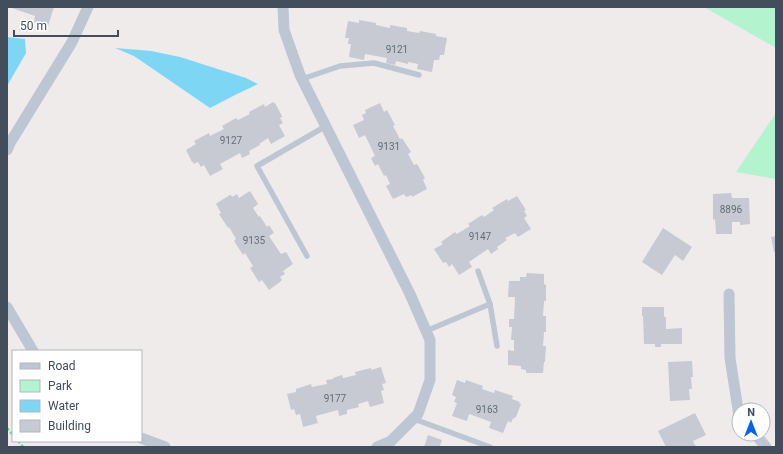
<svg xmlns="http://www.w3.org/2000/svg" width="783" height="454" font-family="Roboto,sans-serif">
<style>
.green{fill:#b3f3ce}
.water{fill:#7cd6f4}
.building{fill:#c7cad2}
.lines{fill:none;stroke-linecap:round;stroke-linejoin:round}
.path{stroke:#68d4a3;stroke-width:2.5;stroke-dasharray:3 2;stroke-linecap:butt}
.lane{stroke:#bdc7d3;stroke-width:5.5}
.street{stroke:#bdc7d3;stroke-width:11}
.labels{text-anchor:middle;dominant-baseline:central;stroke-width:3;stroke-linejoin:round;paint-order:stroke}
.number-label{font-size:10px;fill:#636d79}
</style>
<rect width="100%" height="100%" fill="#efebeb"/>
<g class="green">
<path d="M704,7H776V48Z"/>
<path d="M776,113V179L736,172Z"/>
</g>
<g class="water">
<path d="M7,37L25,39L26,53L7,86Z"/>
<path d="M115,48L151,51L180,57L246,78L258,84L235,95L210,108L134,56Z"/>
</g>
<g class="building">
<path d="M9,7H54L48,26L34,22L35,16Z"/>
<path d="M359,20L376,23V25L390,28V25L407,28V31L419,33L420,31L436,34V36L447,38L444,55H440L439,60H434L432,72L417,69L418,64L408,62V64L396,61L395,65L386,63L387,58L365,54L364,60L349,57L351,44H348L349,38H345L348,21L359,23Z"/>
<path d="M273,102L274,103H275L282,116V117L280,118L283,123L279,125L285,136L271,144L268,138L259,144L260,145L249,151L250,154L242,158L240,153L220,164L223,169L210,176L204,165L201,167L198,162L194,164L193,162H192L186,150L196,144L194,141L209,133L210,136L224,129L222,126L236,118L238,120L250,114L249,112L264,104L265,107Z"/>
<path d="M380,103L384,112L387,110L395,125L393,126L400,139L402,138L411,152L408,154L414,165L417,164L425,178L423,180L427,189L412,197V195L406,197L404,194L393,199L386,186L390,184L386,175L384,176L378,164L375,166L371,158L375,156L365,135L359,138L353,125L364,120L362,115L366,113L365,110Z"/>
<path d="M250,191L258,204L253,208L259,217L260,216L267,227L269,225L274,233L269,236L281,254L286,252L293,264L283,271L285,274L280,277L282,280L280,282L269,290L262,280L259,282L250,268L253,266L245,253L243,255L234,241L236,239L229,227L228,228L219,214L221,213L216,204L217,203L230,195H231L232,197L237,194L239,198Z"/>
<path d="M731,193L732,198H749L750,224L740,225V222H732V234H716L715,219L713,220V194Z"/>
<path d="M517,196L526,210L524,211L527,216L524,218L531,229L518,237L515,233L505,238L507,240L497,247L498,249L491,254L488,249L469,262L472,267L459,275L452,264L449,267L446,262L443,263L434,249L443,244L441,242L455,232L457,234L470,226L468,224L482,215L484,217L494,210L492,208L507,199L508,201Z"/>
<path d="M663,228L692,247L683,261L675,255L662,275L642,262Z"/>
<path d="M776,236V252H774L771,237Z"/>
<path d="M527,273L544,274V284L546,285V301H544L543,316H546V332H544L543,346H546L545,362H544L543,373H526V370L521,369V366L508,365V350L514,351V340H511L512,327H509V319H514L515,297H508L509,281H520V277H526Z"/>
<path d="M642,307H664V317H666V329L682,328V344H661V347H655V344H644L643,316H642Z"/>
<path d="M692,361L693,377H691L692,389H689L690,400L670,401L668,362Z"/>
<path d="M381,367L386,383L382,384L384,390L381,391L384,403L370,407L368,401L358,404L359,407L347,410V414L339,416L338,410L316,416L318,423L303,427L300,414L296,415L294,409L291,410L287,394L296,392V389L311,384L312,387L327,384L326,380L333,379V378L342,375L343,378L356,375L355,372L371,368V370Z"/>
<path d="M457,380L465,383L466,380L483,386L482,389L494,393L495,390L513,396L512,399L520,402L519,403L521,404L516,417H515L514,419L513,418L511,423L508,421L503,433L489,428L491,422L469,414L467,421L452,416L457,403L454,402L456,397L452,395Z"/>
<path d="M695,413L706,435L693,441L696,447H666L658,431Z"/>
<path d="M428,435L442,440L440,446L443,447H424Z"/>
</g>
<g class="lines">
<g class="path">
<path d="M7,428L13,435"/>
<path d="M18,441L23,447"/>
</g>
<g class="lane">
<path d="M302,79L340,66L374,63L419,75"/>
<path d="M307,256L257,166L326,126"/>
<path d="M490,304L497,346"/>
<path d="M426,331L490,304L478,271"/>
<path d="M414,419L490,447"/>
</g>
<g class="street">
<path d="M283,7L284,30L300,75L410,294L430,340V380L418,414L391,441L377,447"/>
<path d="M7,150L10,143L72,42L88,7"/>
<path d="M729,294L730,358L739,416"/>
<path d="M7,307L33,351"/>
<path d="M755,434L766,447"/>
<path d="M141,438L165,447"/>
</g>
</g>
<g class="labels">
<g class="number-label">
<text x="397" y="49">9121</text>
<text x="231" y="140">9127</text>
<text x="389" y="146">9131</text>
<text x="731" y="209">8896</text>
<text x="480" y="236">9147</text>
<text x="254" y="240">9135</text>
<text x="335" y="398">9177</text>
<text x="487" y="409">9163</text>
</g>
</g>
<rect width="783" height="454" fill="none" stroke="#424e5b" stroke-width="16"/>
<rect x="12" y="350" width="130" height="92" fill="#ffffff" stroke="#b3b8bd"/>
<rect x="20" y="363" width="20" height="6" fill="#bdc7d3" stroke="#b3b8bd"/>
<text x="48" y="370" font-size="12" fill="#424e5b">Road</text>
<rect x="20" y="380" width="20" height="12" fill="#b3f3ce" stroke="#b3b8bd"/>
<text x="48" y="390" font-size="12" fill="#424e5b">Park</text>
<rect x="20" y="400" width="20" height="12" fill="#7cd6f4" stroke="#b3b8bd"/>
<text x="48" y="410" font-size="12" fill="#424e5b">Water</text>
<rect x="20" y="420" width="20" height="12" fill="#c7cad2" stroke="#b3b8bd"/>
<text x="48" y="430" font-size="12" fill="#424e5b">Building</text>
<g transform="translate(751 422)"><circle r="19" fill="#ffffff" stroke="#b3b8bd"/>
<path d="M0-3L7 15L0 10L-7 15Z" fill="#0762ed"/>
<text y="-6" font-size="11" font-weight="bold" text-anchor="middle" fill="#424e5b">N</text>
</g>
<path d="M14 30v6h104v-6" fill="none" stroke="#424e5b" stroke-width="2"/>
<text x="20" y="30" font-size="12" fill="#424e5b" stroke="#ffffff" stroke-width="3" paint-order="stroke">50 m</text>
</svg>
